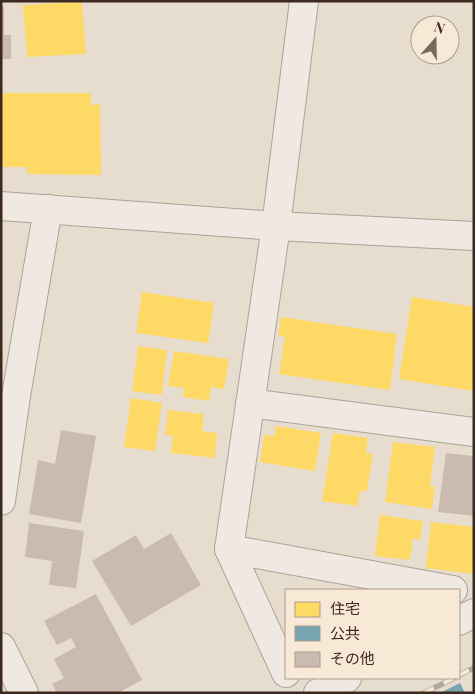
<svg xmlns="http://www.w3.org/2000/svg" width="475" height="694" font-family="'Playfair Display','Noto Sans JP',serif">
<style>
.homes{fill:#ffd966}
.public{fill:#76a5af}
.building{fill:#cbbab0}
.lines{fill:none;stroke-linecap:round;stroke-linejoin:round}
.street-casing{stroke:#aca298;stroke-width:30}
.street{stroke:#efe9e1;stroke-width:28}
.rail-casing{stroke:#afa8a1;stroke-width:5.5}
.rail{stroke:#f8e9d6;stroke-width:4;stroke-dasharray:11;stroke-linecap:butt}
</style>
<rect width="100%" height="100%" fill="#e7ddcf"/>
<g class="homes">
<path d="M82,2L86,54L27,57L23,5Z"/>
<path d="M1,93H91V105L100,104L101,175L27,174V167H1Z"/>
<path d="M142,292L214,303L208,343L136,333Z"/>
<path d="M412,297L474,307V391L399,379Z"/>
<path d="M281,317L397,334L390,390L279,374L285,337L278,336Z"/>
<path d="M138,346L167,350L162,395L132,391Z"/>
<path d="M174,351L229,359L224,389L211,387L209,401L183,397L184,388L168,386Z"/>
<path d="M131,398L162,403L155,451L124,447Z"/>
<path d="M168,410L204,414L202,431L217,433L215,458L171,453L173,436L165,435Z"/>
<path d="M276,426L321,433L315,471L260,462L264,435L274,436Z"/>
<path d="M333,433L368,438L366,453L373,454L367,491H360L357,506L322,501Z"/>
<path d="M393,442L435,447L430,486H435L432,509L385,502Z"/>
<path d="M380,515L423,521L420,540L413,538L410,560L375,556Z"/>
<path d="M431,522L474,527V574L426,568Z"/>
</g>
<path class="public" d="M460,683L465,693H440Z"/>
<g class="building">
<path d="M1,6H4V35H11V59H1Z"/>
<path d="M61,430L96,436L81,523L29,514L38,460L55,464Z"/>
<path d="M446,453L474,456V516L438,512Z"/>
<path d="M29,523L84,531L76,588L49,585L52,561L25,557Z"/>
<path d="M171,533L201,585L131,626L92,561L136,535L144,549Z"/>
<path d="M96,594L142,680L118,693H57L52,684L64,678L54,659L76,647L71,638L57,645L44,621Z"/>
</g>
<g class="lines">
<defs>
<g id="street">
<path d="M1,206L276,226L474,236"/>
<path d="M250,403L474,432"/>
<path d="M1,501L16,396L48,209"/>
<path d="M229,549L453,590"/>
<path d="M459,621L474,613"/>
<path d="M1,647L24,693"/>
<path d="M286,673L229,549L276,226L304,1"/>
<path d="M318,693L347,678"/>
</g>
</defs>
<use href="#street" class="street-casing"/>
<use href="#street" class="street"/>
<defs>
<g id="rail">
<path d="M459,675L474,668"/>
<path d="M424,693L454,678"/>
</g>
</defs>
<use href="#rail" class="rail-casing"/>
<use href="#rail" class="rail"/>
</g>
<rect width="475" height="694" fill="none" stroke="#3d291f" stroke-width="5"/>
<rect x="285" y="589" width="175" height="90" fill="#f8e9d6" stroke="#ad9c8d"/>
<rect x="295" y="602" width="25" height="15" fill="#ffd966" stroke="#ad9c8d"/>
<text x="330" y="614" font-size="15" fill="#3d291f">住宅</text>
<rect x="295" y="626" width="25" height="15" fill="#76a5af" stroke="#ad9c8d"/>
<text x="330" y="639" font-size="15" fill="#3d291f">公共</text>
<rect x="295" y="652" width="25" height="15" fill="#cbbab0" stroke="#ad9c8d"/>
<text x="330" y="664" font-size="15" fill="#3d291f">その他</text>
<g transform="translate(435 40) rotate(20)"><circle r="24" fill="#f8e9d6" stroke="#ad9c8d"/>
<path d="M0-4L9 19L0 12L-9 19Z" fill="#78685d"/>
<text y="-8" font-size="14" font-weight="bold" text-anchor="middle" fill="#3d291f">N</text>
</g>
</svg>
